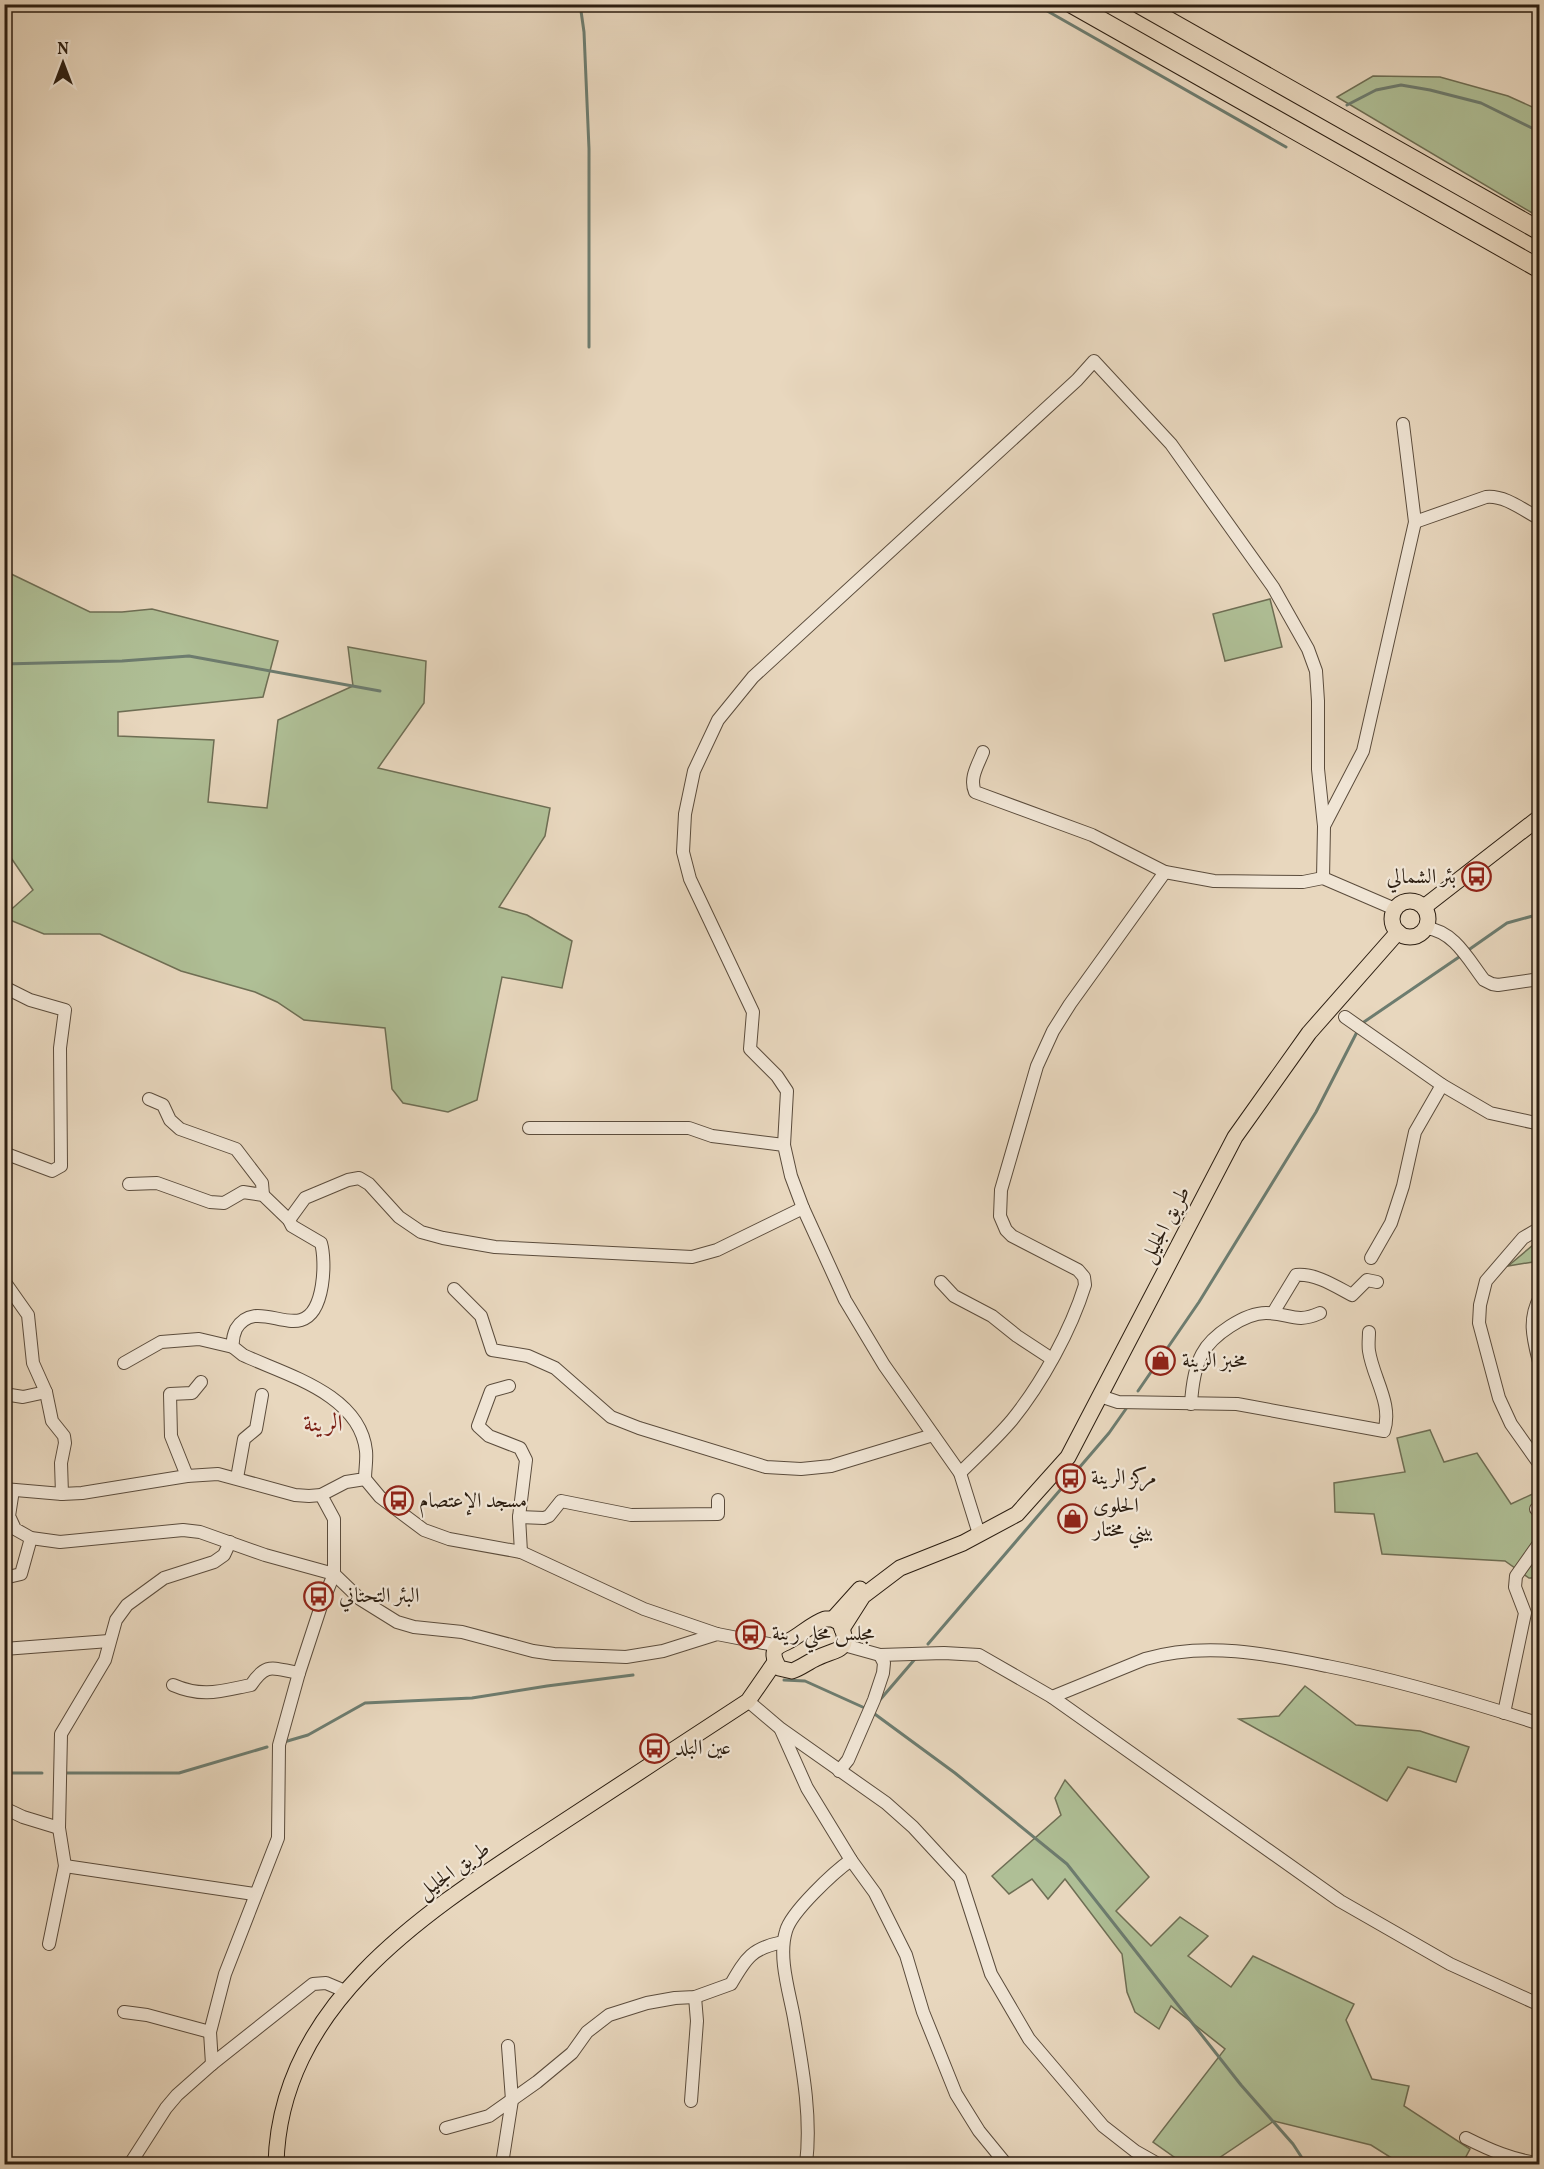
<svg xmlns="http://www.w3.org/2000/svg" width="1544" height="2169" font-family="Vollkorn,Amiri,serif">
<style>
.green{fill:#afbf96;stroke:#6e6e54;stroke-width:1.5}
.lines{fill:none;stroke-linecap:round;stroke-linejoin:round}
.stream{stroke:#6d7c6f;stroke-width:3}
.minor-casing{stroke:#5b4c3c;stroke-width:14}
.major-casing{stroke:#2c1e11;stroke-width:17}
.highway-casing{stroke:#2c1e11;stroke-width:20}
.minor{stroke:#f0e5d5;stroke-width:12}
.major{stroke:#e8d7be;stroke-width:15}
.highway{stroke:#e8d7be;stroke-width:18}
.labels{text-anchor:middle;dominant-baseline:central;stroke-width:4.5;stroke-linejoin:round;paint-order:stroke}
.poi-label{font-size:21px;fill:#2c1e11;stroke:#f0e5d5;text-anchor:start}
.street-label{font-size:21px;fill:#2c1e11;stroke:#f0e5d5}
.quarter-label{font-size:24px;fill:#7a1f14;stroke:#f0e5d5}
</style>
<rect width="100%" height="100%" fill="#e8d7be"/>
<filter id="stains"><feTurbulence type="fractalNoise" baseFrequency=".00333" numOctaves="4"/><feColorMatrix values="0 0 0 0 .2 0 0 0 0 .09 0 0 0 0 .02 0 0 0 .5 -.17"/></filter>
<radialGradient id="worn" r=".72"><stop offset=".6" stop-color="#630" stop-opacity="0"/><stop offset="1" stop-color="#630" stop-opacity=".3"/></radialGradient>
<g class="green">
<path d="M1373,76L1440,77L1508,96L1539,110V217L1337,97Z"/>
<path d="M5,571L90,612H122L152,609L278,641L263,697L118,712V736L214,740L208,802L267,808L278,720L353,686L348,647L426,661L424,703L378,768L550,808L545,836L499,907L527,915L572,941L562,988L502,977L477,1100L448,1112L403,1103L392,1089L385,1028L304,1020L277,1002L255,992L181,971L100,934H44L5,918V915L33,890L5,849Z"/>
<path d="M1270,599L1282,647L1225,661L1213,614Z"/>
<path d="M1539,1240V1261L1508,1266Z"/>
<path d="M1430,1430L1444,1462L1477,1453L1511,1504L1539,1491V1578H1529L1505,1561L1382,1554L1374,1514L1335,1512L1334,1483L1405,1472L1397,1438Z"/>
<path d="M1305,1686L1356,1725L1420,1731L1469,1747L1456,1782L1408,1767L1387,1801L1239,1719L1279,1716Z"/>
<path d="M1065,1780L1149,1877L1116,1911L1151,1946L1180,1917L1208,1936L1188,1956L1231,1987L1253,1956L1354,2004L1346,2020L1372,2079L1409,2086L1404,2106L1470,2149L1462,2164H1401L1371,2145L1274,2121L1210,2164H1184L1153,2142L1225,2049L1171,2006L1159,2029L1135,2012L1127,1992L1122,1954L1065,1879L1048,1899L1032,1879L1009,1894L992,1876L1061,1815L1055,1798Z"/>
</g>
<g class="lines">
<g class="stream">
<path d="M580,4L584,32L589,149V347"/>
<path d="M1035,4L1286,147"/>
<path d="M1347,105L1376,90L1401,85L1430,90L1481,103L1540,132"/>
<path d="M4,664L122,661L189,656L380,691"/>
<path d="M1467,951L1507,923L1540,914"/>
<path d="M1361,1024L1462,955"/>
<path d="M1138,1391L1199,1302L1316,1112L1358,1030"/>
<path d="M928,1644L1109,1433L1128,1406"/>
<path d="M784,1680L805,1681L867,1709"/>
<path d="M879,1701L915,1659"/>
<path d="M872,1712L955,1773L1067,1864L1241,2085L1293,2144L1306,2164"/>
<path d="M284,1742L308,1735L365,1703L472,1698L547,1686L633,1675"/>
<path d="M4,1773H42"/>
<path d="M67,1773H179L267,1747"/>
</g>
<defs>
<g id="minor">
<path d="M1415,522L1486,497C1505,495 1523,510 1540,519"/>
<path d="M983,752C978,765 969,778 975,792L1092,835L1165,872L1214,881L1303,882L1323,878L1395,909"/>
<path d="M1324,826L1363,751L1415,522L1403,424"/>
<path d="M1426,928C1454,931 1468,959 1484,980L1492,984L1498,985L1540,979"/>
<path d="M4,987L30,1000L65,1010L60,1048L61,1166L52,1171L4,1153"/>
<path d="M1345,1017L1442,1085L1490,1113L1540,1124"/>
<path d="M149,1099L163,1105L170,1120L180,1129L236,1149L262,1183L263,1195"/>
<path d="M529,1128H689L712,1136L784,1145L791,1176L803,1208"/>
<path d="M784,1145L787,1091L777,1076L750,1049L753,1012L690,879L683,852L685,814L694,771L718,720L753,677L1077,380L1094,361L1171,444L1273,587L1308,649L1316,671L1318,701V769L1324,826L1323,878"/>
<path d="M289,1220L305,1198L348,1180L359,1178L369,1184L399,1217L421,1232L443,1238L495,1247L692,1257L717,1250L803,1208L845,1300L884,1365L960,1473L979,1534"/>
<path d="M1540,1228L1523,1238L1486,1281L1480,1305L1479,1323L1499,1398L1511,1424L1540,1465"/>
<path d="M1371,1258L1391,1223L1403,1186L1415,1132L1442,1085"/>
<path d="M4,1281L28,1315L33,1363L46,1392L52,1421L64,1436L65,1443L61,1463L62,1494"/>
<path d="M941,1282L954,1296L992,1316L1017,1336L1052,1359"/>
<path d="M454,1289L481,1316L492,1350L528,1356L555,1368L611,1417L639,1428L766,1467L801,1469L831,1466L933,1435"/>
<path d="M1540,1297C1527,1321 1534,1341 1540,1366"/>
<path d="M1273,1313L1296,1275C1315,1273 1335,1286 1352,1295L1367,1280L1377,1282"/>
<path d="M124,1363L161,1342L199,1339L233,1347"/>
<path d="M509,1386L491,1391L478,1426L489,1436L520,1448L526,1460L519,1517L521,1552"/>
<path d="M4,1394L23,1397L46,1392"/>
<path d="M1100,1396L1118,1402L1237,1404L1384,1431C1393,1404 1373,1378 1369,1351C1368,1345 1369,1338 1369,1332"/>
<path d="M1191,1404C1192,1387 1194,1369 1202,1354C1212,1335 1245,1313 1266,1313C1289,1313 1296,1324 1320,1313"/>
<path d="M960,1473C977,1456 996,1439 1012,1420C1042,1383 1071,1330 1085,1285L1084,1277L1078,1270L1012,1236L1006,1230L1000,1216L1001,1190L1037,1066L1053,1031L1070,1004L1165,872"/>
<path d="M187,1476L171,1436L170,1394L192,1393L201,1382"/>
<path d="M237,1478L244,1439L256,1429L262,1395"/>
<path d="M365,1479L380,1497L424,1530L449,1539L521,1552L644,1609L717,1634"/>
<path d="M4,1489L62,1494L82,1493L187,1476L218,1474L295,1495L309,1496L321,1495L346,1482L365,1479C365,1470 367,1460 366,1451C360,1394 286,1375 243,1355L233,1347C232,1340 233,1336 236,1329C252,1302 281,1326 301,1320C325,1313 326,1261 321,1243L292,1226L289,1220L263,1195L243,1192L224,1203L210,1202L157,1183L129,1184"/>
<path d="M13,1490L9,1516L15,1529L31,1538L60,1542L183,1530L200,1532L265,1555L334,1574L360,1599L397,1622L414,1627L462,1632L533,1651L554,1654L626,1657L663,1651L717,1634L779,1646"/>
<path d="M1536,1509L1540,1513"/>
<path d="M519,1517L544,1518L549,1516L561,1501L631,1515L718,1514V1500"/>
<path d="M4,1578L21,1574L31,1538"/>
<path d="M844,1645L880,1655L944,1653L979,1655L1052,1697L1340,1901L1450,1964L1540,2005"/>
<path d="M4,1649L109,1641"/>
<path d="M173,1685C203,1698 221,1691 251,1685C267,1661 273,1669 299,1673"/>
<path d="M1052,1697L1145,1659C1205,1641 1268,1654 1327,1666C1399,1680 1469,1701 1540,1724"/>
<path d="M748,1701L781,1729L886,1803L913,1827L960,1878L991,1974L1029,2039L1103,2126L1135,2151L1158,2164"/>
<path d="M1504,1713L1525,1613L1515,1587L1516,1576L1540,1542"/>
<path d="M781,1730L807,1788L851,1860L875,1893L906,1955L923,2012L956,2094L979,2131L1006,2164"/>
<path d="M839,1771L848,1760L874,1700L883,1673L884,1663L880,1655"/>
<path d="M4,1808L23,1817L59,1828"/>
<path d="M65,1866L254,1894"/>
<path d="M49,1944L65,1866L59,1828L61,1734L105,1660L116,1620L127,1605L164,1578L214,1562L224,1555L230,1542"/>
<path d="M124,2012L147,2015L210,2032"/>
<path d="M212,2064L210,2032L225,1974L278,1838L279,1745L299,1673L321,1606L334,1574V1519L321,1495"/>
<path d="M691,2101L697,2021L695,1997"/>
<path d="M446,2128L489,2116L537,2082L572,2053L587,2032L609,2015L647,2003L675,1998L695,1997L731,1984C746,1958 752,1948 783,1942"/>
<path d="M1466,2138C1488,2149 1514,2161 1540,2163"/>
<path d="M130,2164L166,2108L177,2095L212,2064L313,1984L326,1983L345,1991"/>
<path d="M502,2164L512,2100L508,2046"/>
<path d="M806,2164C812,2116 802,2065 794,2018C789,1991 778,1957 786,1931C791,1912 834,1872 851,1860"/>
</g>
<g id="major">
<circle cx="1410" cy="919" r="18"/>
<path d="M1424,907L1540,817"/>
<path d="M825,1619H833L840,1623C852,1652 838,1648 817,1658C808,1662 801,1668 792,1671L779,1668C776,1662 772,1656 775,1650C778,1645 783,1644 787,1642C801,1635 811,1624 825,1619Z"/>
<path d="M833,1619L860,1589"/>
<path d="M842,1629L863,1596L900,1568L963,1543L1017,1514L1068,1457L1235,1137L1309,1033L1398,932"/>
<path d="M276,2164C280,1999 434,1907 557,1826C621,1784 684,1743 748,1701L775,1662"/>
</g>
<g id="highway">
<path d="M1072,4L1540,269"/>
<path d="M1139,4L1540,231"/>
</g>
</defs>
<use href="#minor" class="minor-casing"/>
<use href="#major" class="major-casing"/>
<use href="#highway" class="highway-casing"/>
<use href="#minor" class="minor"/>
<use href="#major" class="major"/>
<use href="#highway" class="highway"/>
</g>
<defs>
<symbol id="bus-ring" viewBox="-11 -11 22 22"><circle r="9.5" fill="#f0e5d5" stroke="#8f2418" stroke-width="1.5"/><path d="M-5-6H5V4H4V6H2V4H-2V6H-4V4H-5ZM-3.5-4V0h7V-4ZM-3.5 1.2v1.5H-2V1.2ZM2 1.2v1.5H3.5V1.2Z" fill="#8f2418"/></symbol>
<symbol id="shop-ring" viewBox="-11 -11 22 22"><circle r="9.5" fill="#f0e5d5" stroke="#8f2418" stroke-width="1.5"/><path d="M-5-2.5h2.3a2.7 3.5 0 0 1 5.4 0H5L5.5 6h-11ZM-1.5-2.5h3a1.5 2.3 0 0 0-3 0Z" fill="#8f2418"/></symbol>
</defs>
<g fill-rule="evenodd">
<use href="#bus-ring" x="1460" y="860" width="33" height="33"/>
<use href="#shop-ring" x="1144" y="1344" width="33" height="33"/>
<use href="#bus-ring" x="1054" y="1462" width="33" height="33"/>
<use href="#bus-ring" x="382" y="1484" width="33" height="33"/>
<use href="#shop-ring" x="1056" y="1502" width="33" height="33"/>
<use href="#bus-ring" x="302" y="1580" width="33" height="33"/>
<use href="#bus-ring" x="734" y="1618" width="33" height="33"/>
<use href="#bus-ring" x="638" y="1732" width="33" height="33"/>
</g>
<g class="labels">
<g class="poi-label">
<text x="1456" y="877" text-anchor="end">بئر الشمالي</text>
<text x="1182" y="1361">مخبز الرينة</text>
<text x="1091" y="1478">مركز الرينة</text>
<text x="419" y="1501">مسجد الإعتصام</text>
<text x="1093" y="1506">الحلوى<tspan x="1093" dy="24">بيني مختار</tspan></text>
<text x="339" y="1596">البئر التحتاني</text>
<text x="772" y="1634">مجلس محلي رينة</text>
<text x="675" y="1748">عين البلد</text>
</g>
<g class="street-label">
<text transform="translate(1166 1225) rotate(-62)">طريق الجليل</text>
<text transform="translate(454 1871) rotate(-35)">طريق الجليل</text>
</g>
<g class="quarter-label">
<text x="323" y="1425">الرينة</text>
</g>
</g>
<rect width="1544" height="2169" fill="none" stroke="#e8d7be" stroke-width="24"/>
<rect x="6" y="6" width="1532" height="2157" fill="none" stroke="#2c1e11" stroke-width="3"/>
<rect x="12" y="12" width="1520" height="2145" fill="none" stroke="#2c1e11" stroke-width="1.5"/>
<g transform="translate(63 63)" stroke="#f0e5d5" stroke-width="4.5" paint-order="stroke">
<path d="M0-4.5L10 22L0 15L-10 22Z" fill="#2c1e11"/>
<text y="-9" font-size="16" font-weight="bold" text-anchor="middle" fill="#2c1e11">N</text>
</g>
<rect width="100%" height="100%" filter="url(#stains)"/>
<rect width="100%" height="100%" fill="url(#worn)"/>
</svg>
